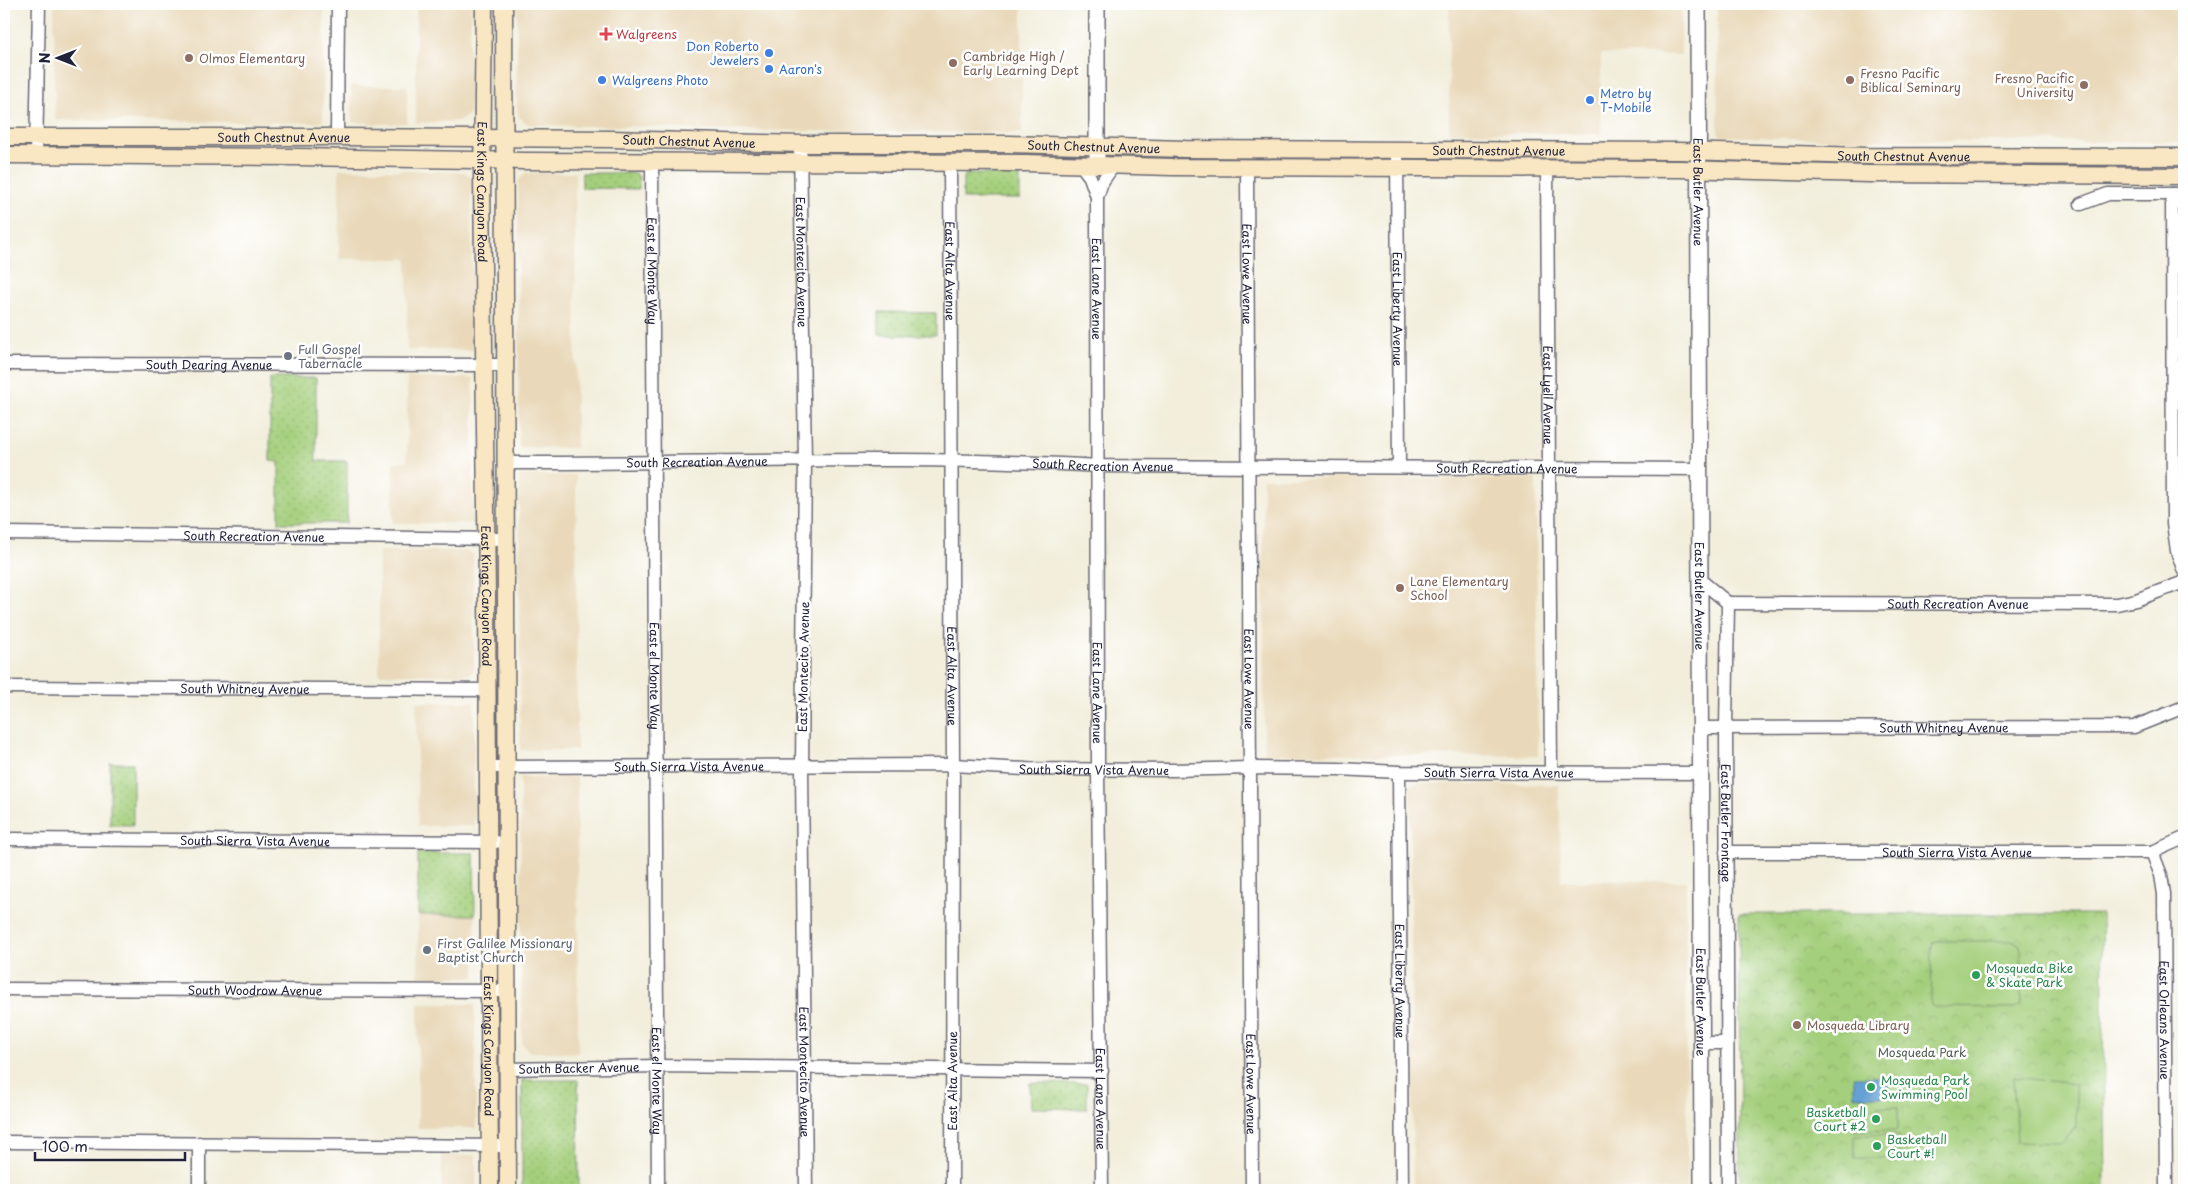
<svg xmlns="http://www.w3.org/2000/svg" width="2188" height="1194" font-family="'Playpen Sans',sans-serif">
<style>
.built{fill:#e9d9ba}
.grass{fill:url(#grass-dots);stroke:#63785c}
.park{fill:url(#park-crowns);stroke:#63785c}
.garden{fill:#a4cf7c;stroke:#63785c}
.water{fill:#65a1d5;stroke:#446288}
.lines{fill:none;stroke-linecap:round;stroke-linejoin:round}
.minor-casing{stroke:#6b6973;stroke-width:15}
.tertiary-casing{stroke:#6b6973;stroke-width:18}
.secondary-casing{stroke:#6b6973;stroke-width:19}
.minor{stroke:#fff;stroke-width:12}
.tertiary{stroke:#fff;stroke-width:15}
.secondary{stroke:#f9e7c3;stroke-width:16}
.health-dot{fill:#e0444e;stroke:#fff;stroke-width:2}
.shop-dot{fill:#3f7fe0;stroke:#fff;stroke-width:2}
.education-dot{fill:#8d6e63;stroke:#fff;stroke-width:2}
.worship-dot{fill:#6b7280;stroke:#fff;stroke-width:2}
.leisure-dot{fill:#2e9e5b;stroke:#fff;stroke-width:2}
.labels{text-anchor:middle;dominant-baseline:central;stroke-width:5;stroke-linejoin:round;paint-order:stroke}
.health-label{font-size:12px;fill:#be3a42;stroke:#fff;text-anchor:start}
.shop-label{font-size:12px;fill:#366cbe;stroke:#fff;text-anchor:start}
.education-label{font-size:12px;fill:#785e54;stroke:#fff;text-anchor:start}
.street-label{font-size:12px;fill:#22223b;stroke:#fff}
.worship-label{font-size:12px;fill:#5b616d;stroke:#fff;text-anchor:start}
.leisure-label{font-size:12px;fill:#27864d;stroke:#fff;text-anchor:start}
.park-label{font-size:12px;fill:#505f52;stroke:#fff}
</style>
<defs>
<pattern id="grass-dots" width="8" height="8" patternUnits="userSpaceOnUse" patternTransform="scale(1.25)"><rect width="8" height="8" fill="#a4cf7c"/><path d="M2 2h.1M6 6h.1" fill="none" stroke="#8db16c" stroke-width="1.8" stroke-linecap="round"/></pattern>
<pattern id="park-crowns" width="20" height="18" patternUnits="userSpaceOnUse" patternTransform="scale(1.25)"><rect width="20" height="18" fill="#a4cf7c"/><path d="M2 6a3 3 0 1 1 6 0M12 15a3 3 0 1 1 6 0" fill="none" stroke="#8db16c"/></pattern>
</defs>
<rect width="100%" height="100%" fill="#fff"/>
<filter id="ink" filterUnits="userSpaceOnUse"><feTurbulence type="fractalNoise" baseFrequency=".02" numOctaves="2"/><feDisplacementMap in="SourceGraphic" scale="10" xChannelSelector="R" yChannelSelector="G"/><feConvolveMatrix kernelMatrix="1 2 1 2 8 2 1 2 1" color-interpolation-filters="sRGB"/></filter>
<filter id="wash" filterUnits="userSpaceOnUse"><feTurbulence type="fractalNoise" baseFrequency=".0096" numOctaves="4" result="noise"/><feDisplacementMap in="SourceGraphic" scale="20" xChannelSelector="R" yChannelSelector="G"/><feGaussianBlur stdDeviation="1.12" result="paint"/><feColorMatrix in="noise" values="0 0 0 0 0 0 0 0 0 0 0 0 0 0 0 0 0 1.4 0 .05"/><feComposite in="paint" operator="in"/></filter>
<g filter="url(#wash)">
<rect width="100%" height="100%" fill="#f2eedb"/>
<g class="built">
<path d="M54,4H324L323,120L319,123L55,120Z"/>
<path d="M416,4H472L469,45L470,110L468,115L460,121L416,123Z"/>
<path d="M517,4H1022V133L695,130L663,127L529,125L519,117L517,106Z"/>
<path d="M1449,4H1681V55L1601,54V134L1449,132Z"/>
<path d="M1717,4H2184V142L1858,140L1721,136L1718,132Z"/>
<path d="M351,86H407V123L382,124L352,122Z"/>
<path d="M339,169L464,172L471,177L473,350H407V259H339Z"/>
<path d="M526,173H575L576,448L519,447L518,181Z"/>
<path d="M407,378H473V523H393V462L407,461Z"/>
<path d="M519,475H576L577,750H520Z"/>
<path d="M1263,478L1536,479L1538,756L1264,754Z"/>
<path d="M379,551H469L473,555L474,670L469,675L379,674Z"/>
<path d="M416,702H474V826H418Z"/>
<path d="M520,777H577L578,1053L530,1052L522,1044Z"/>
<path d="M1415,783L1559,785L1561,881H1686L1687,1190H1413L1410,786Z"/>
<rect x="418" y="915" width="57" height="62"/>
<path d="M418,1004H475L476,1128H418Z"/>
<path d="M441,1155H476V1190H442Z"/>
</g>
<g class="grass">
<path d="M582,173H635L639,177V189L582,188Z"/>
<path d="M966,174H1020V199H963V177Z"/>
<path d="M879,312L936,313V335H879Z"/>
<path d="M270,378H316V461H347V523H279V462L270,461Z"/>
<rect x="110" y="763" width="23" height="62"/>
<path d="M418,853H474L475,915H418Z"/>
<path d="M522,1080H578L579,1190H522Z"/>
<path d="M1030,1083L1087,1084V1109L1031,1108Z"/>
</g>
<path class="park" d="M1739,914H2102L2105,1190H1740Z"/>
<g class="garden">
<path d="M1938,941H2013L2019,944L2021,950L2022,1000L2020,1005L2014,1008L1933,1007L1931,1002L1932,947L1933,942Z"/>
<path d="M2013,1077L2076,1084V1127L2061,1143L2017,1142Z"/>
<path d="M1898,1107V1130L1855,1131V1108Z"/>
<rect x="1855" y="1135" width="44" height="23"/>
</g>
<rect class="water" x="1854" y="1077" width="34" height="19"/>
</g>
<g filter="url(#ink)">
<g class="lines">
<defs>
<g id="minor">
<path d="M337,137L338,4"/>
<path id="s1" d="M800,144L805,461L802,767L806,1190"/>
<path id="s2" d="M1397,150L1399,467"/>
<path d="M36,156L39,4"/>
<path id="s3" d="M652,161L658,1190"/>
<path id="s4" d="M950,162L953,765L952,1190"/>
<path id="s5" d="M1081,165L1090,177L1097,197L1098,769L1102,1190"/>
<path id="s6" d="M1247,168L1252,1190"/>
<path id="s7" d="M1547,169L1551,772"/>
<path d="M2172,194L2173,523L2177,551L2184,571"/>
<path d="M1097,197L1102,182L1114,165"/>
<path d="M2081,204L2108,194H2184"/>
<path id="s8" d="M4,364L504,365"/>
<path id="s9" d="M505,463C703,464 901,454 1098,466L1700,469"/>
<path id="s10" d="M4,533L504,539"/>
<path d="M1699,579L1728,603"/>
<path id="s11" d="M1728,603L1726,728L1728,1190"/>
<path id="s12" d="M1728,603L2117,604L2136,600L2184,582"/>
<path id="s13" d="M4,687L488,690"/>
<path id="s14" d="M1700,728L2134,727L2184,707"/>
<path id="s15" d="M488,767L953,765L1026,769L1174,770L1250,768L1338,769L1399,772L1701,773"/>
<path id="s16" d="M1399,772L1402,1190"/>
<path id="s17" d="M4,839L496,842"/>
<path id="s18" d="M1726,852H2152L2184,838"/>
<path id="s19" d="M2152,852L2161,875L2164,894L2166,1190"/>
<path id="s20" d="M4,989L507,991"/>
<path d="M1702,1043H1727"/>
<path id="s21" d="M508,1069L658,1066L1102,1071"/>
<path d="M4,1142L508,1146"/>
<path d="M199,1143V1190"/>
</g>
<g id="tertiary">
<path id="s22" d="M1698,4L1702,1190"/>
<path d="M1097,165V4"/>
</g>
<g id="secondary">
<path id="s23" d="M484,4L482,180L487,593L490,1190"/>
<path d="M504,4L508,1190"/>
<path id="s24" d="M4,137H337L611,139L800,144H1010L1185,149L1678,151L1867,156L2184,157"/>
<path d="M4,155L298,157L524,161L1024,163L1172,167L1680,169L1869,174L2184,176"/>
</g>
</defs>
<use href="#minor" class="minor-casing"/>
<use href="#tertiary" class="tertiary-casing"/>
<use href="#secondary" class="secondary-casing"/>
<use href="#minor" class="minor"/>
<use href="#tertiary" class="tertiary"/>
<use href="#secondary" class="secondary"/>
</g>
</g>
<path class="health-dot" d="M603.5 26.5h5v5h5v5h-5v5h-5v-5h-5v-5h5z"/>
<g class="shop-dot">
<circle cx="769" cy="53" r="5"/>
<circle cx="769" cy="69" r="5"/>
<circle cx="602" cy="80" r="5"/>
<circle cx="1590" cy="100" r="5"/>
</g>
<g class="education-dot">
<circle cx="189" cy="58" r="5"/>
<circle cx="953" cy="63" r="5"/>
<circle cx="1850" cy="80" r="5"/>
<circle cx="2084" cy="85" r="5"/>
<circle cx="1400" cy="588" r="5"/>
<circle cx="1797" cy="1025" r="5"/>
</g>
<g class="worship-dot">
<circle cx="288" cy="356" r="5"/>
<circle cx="427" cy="950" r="5"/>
</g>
<g class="leisure-dot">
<circle cx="1976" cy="975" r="5"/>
<circle cx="1871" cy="1087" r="5"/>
<circle cx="1876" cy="1119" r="5"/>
<circle cx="1877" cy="1146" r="5"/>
</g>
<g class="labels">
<g class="health-label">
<text x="616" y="34">Walgreens</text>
</g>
<g class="shop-label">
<text x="759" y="46" text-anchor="end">Don Roberto<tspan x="759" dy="14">Jewelers</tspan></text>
<text x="779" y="69">Aaron's</text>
<text x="612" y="80">Walgreens Photo</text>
<text x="1600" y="93">Metro by<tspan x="1600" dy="14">T-Mobile</tspan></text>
</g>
<g class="education-label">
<text x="963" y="56">Cambridge High /<tspan x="963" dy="14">Early Learning Dept</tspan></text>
<text x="199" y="58">Olmos Elementary</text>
<text x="1860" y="73">Fresno Pacific<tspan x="1860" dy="14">Biblical Seminary</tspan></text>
<text x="2074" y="78" text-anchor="end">Fresno Pacific<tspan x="2074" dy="14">University</tspan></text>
<text x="1410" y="581">Lane Elementary<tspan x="1410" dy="14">School</tspan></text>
<text x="1807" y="1025">Mosqueda Library</text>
</g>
<g class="street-label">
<text stroke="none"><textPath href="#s24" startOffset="280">South Chestnut Avenue</textPath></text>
<text stroke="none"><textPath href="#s24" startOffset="685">South Chestnut Avenue</textPath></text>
<text stroke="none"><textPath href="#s24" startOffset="1090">South Chestnut Avenue</textPath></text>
<text stroke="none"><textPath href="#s24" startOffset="1495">South Chestnut Avenue</textPath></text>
<text stroke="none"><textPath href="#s24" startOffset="1900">South Chestnut Avenue</textPath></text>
<text stroke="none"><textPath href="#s23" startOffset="188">East Kings Canyon Road</textPath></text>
<text stroke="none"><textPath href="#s22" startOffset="188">East Butler Avenue</textPath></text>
<text stroke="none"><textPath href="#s1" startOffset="118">East Montecito Avenue</textPath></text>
<text stroke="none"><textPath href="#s3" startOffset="110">East el Monte Way</textPath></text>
<text stroke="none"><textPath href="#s4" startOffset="109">East Alta Avenue</textPath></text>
<text stroke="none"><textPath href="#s6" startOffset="106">East Lowe Avenue</textPath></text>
<text stroke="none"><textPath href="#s5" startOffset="128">East Lane Avenue</textPath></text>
<text stroke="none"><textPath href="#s2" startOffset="159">East Liberty Avenue</textPath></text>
<text stroke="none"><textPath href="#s8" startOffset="205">South Dearing Avenue</textPath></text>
<text stroke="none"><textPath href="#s7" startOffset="226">East Lyell Avenue</textPath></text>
<text stroke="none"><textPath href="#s9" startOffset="192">South Recreation Avenue</textPath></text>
<text stroke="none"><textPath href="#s9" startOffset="598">South Recreation Avenue</textPath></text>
<text stroke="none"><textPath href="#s9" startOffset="1002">South Recreation Avenue</textPath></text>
<text stroke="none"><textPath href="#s10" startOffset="250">South Recreation Avenue</textPath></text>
<text stroke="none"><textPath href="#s23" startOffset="592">East Kings Canyon Road</textPath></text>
<text stroke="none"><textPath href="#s22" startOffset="592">East Butler Avenue</textPath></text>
<text stroke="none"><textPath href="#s12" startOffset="230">South Recreation Avenue</textPath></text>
<text transform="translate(803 667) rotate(-89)">East Montecito Avenue</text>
<text stroke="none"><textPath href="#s3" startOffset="515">East el Monte Way</textPath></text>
<text stroke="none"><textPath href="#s4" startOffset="514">East Alta Avenue</textPath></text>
<text stroke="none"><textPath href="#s6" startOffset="511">East Lowe Avenue</textPath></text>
<text stroke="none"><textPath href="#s13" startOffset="241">South Whitney Avenue</textPath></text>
<text stroke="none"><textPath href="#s5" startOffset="532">East Lane Avenue</textPath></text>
<text stroke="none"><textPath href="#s14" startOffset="244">South Whitney Avenue</textPath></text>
<text stroke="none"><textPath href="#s15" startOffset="201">South Sierra Vista Avenue</textPath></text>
<text stroke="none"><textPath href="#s15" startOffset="606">South Sierra Vista Avenue</textPath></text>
<text stroke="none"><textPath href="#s15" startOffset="1011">South Sierra Vista Avenue</textPath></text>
<text stroke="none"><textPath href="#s11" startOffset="220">East Butler Frontage</textPath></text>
<text stroke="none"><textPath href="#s17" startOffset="251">South Sierra Vista Avenue</textPath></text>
<text stroke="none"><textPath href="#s18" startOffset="231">South Sierra Vista Avenue</textPath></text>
<text stroke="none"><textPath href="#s16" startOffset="209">East Liberty Avenue</textPath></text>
<text stroke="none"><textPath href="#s20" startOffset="251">South Woodrow Avenue</textPath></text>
<text stroke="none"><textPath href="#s22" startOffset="998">East Butler Avenue</textPath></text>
<text stroke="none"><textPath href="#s19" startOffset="170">East Orleans Avenue</textPath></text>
<text stroke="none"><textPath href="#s23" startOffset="1042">East Kings Canyon Road</textPath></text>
<text stroke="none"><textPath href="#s21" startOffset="71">South Backer Avenue</textPath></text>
<text stroke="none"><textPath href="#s1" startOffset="928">East Montecito Avenue</textPath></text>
<text stroke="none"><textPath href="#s3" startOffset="920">East el Monte Way</textPath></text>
<text transform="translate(952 1081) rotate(-90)">East Alta Avenue</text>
<text stroke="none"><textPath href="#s6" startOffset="916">East Lowe Avenue</textPath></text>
<text stroke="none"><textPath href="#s5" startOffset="938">East Lane Avenue</textPath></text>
</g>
<g class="worship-label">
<text x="298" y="349">Full Gospel<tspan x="298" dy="14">Tabernacle</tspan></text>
<text x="437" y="943">First Galilee Missionary<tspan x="437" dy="14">Baptist Church</tspan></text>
</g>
<g class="leisure-label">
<text x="1986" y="968">Mosqueda Bike<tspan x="1986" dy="14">&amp; Skate Park</tspan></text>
<text x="1881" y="1080">Mosqueda Park<tspan x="1881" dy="14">Swimming Pool</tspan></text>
<text x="1866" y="1112" text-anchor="end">Basketball<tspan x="1866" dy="14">Court #2</tspan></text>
<text x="1887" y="1139">Basketball<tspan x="1887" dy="14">Court #!</tspan></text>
</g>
<g class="park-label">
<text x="1922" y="1052">Mosqueda Park</text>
</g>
</g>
<rect width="2188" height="1194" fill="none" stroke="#fff" stroke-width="20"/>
<g transform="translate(58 58) rotate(270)" stroke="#ffffff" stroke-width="4" paint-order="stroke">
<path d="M0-4L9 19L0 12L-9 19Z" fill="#22223b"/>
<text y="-8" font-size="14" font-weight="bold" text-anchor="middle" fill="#22223b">N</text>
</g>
<path d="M35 1152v8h150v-8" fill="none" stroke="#22223b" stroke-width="2.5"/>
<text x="42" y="1152" font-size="15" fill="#22223b" stroke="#ffffff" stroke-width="4" paint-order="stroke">100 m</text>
</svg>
